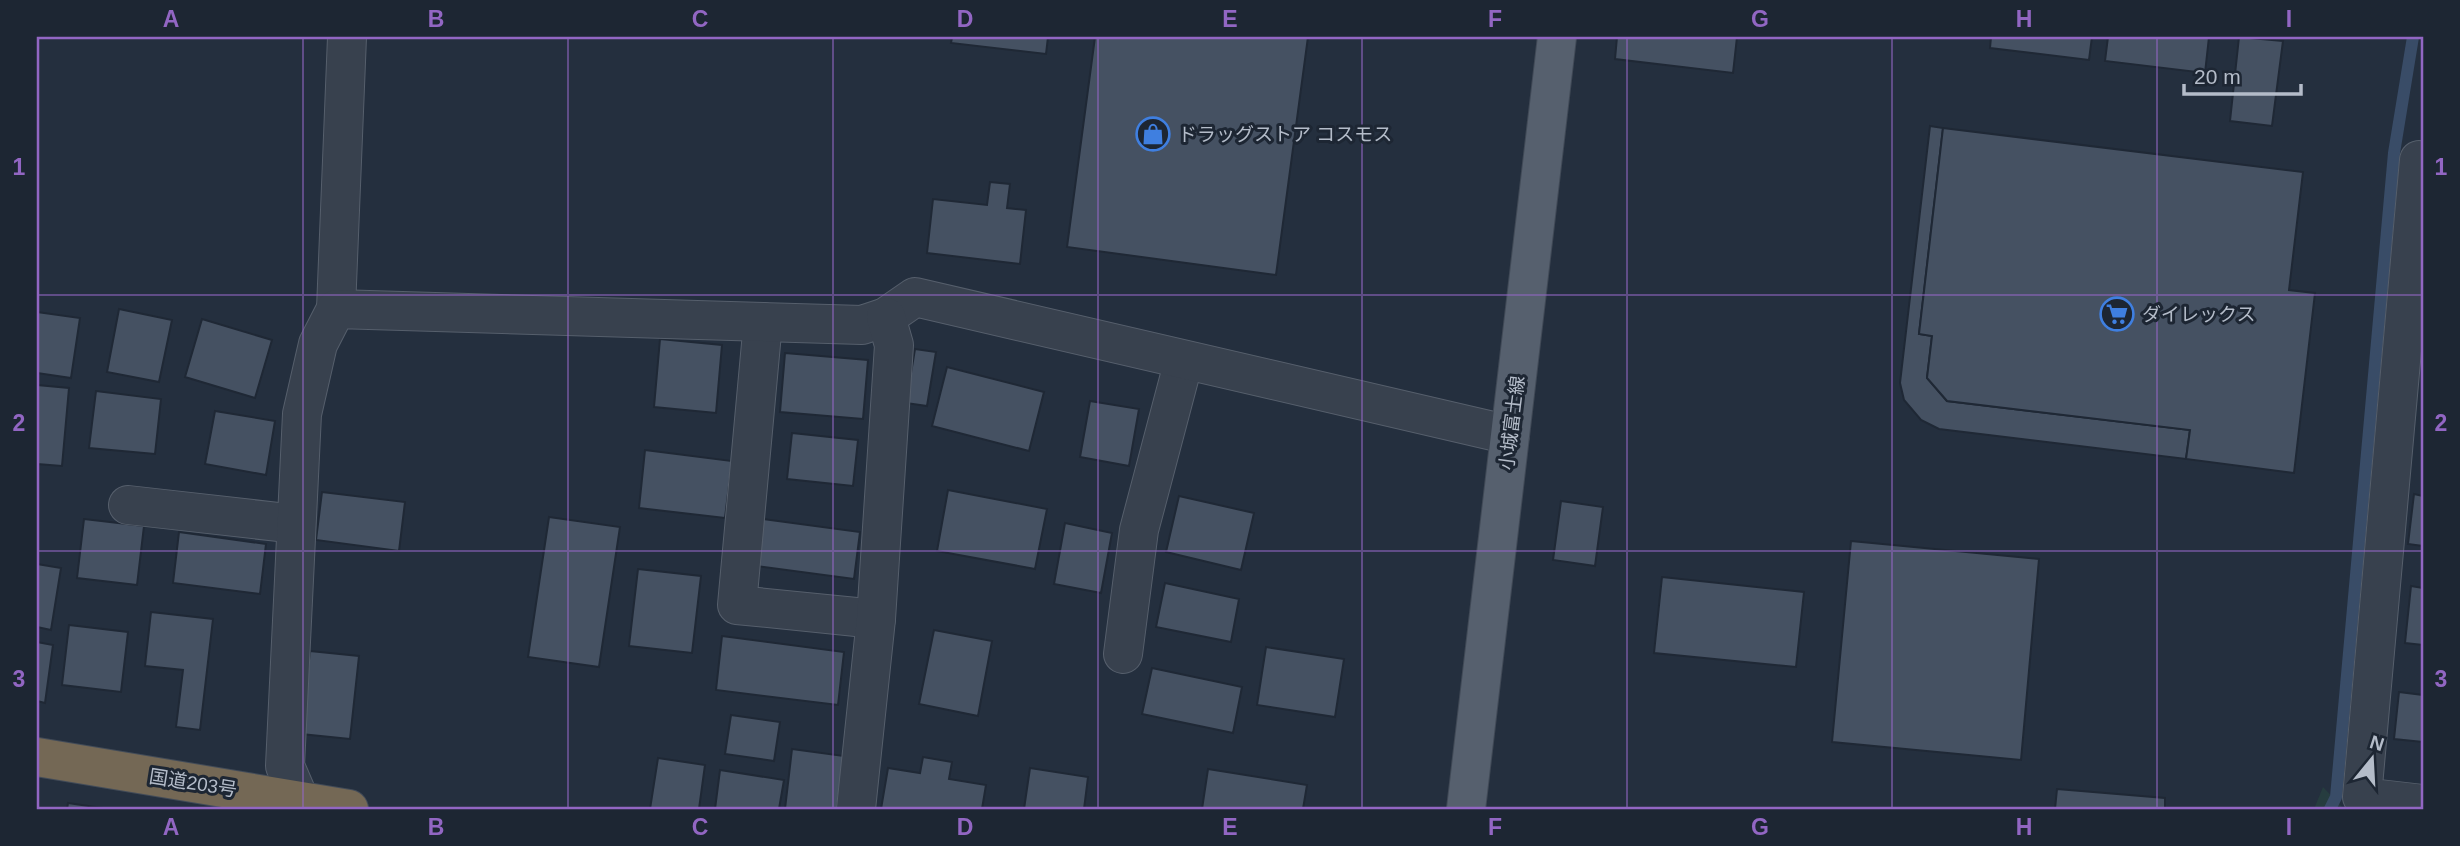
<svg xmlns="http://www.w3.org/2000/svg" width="2460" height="846" font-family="Helvetica,'Noto Sans JP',sans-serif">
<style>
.green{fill:#263c3f}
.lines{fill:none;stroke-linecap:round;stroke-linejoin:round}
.stream{stroke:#394c67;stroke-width:12}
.building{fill:#455162;stroke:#1f2835;stroke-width:2}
.minor-casing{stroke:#565f6c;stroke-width:40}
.major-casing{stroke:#414a57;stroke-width:40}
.highway-casing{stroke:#434c59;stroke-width:40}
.minor{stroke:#38414e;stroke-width:38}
.major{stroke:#56606e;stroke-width:38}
.highway{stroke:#746855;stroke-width:38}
.grid{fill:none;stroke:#9266c3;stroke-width:2;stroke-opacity:0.55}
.labels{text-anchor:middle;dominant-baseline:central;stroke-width:6;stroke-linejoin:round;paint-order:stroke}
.poi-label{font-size:19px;fill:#b4bcc9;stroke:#1d2633;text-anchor:start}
.street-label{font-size:19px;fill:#b4bcc9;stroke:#1d2633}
.neatline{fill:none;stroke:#9266c3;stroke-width:2.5}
.grid-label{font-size:23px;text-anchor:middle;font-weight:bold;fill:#9266c3}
</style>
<rect width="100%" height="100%" fill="#242f3e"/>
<path class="green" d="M2323,787L2344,809H2314Z"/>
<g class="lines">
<path class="stream" d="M2330,809L2336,797L2394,153L2413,37"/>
</g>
<g class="building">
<path d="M952,37H1048L1046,54L951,43Z"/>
<path d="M1095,37H1308L1276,275L1067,247Z"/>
<path d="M1617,37H1737L1733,73L1615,59Z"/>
<path d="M1991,37H2092L2089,60L1990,48Z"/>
<path d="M2108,37H2209L2205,73L2105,61Z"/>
<path d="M2239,37L2283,41L2272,126L2230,121Z"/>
<path d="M1930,126L1943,128L1919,334L1932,336L1927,378L1947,401L2190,430L2186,459L1939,429L1921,420L1904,400L1900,383Z"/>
<path d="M1943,128L2303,172L2289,290L2315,293L2294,473L2186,459L2190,430L1947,401L1927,378L1932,336L1919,334Z"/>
<path d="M990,182L1010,184L1007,208L1026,210L1020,264L927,253L933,199L987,205Z"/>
<path d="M119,309L172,320L159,382L107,372Z"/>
<path d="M37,312L80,318L71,378L37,373Z"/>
<path d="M202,319L272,340L255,398L185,377Z"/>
<path d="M660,339L722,345L716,413L654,407Z"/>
<path d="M915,349L936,352L927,406L906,403Z"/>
<path d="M785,353L868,360L863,419L780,412Z"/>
<path d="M947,367L1044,392L1029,451L932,426Z"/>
<path d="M37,385L69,388L62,466L37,464Z"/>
<path d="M96,391L161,399L155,454L89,448Z"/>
<path d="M1090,401L1139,409L1129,466L1080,457Z"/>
<path d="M215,411L275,421L266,475L205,464Z"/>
<path d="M792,433L858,440L853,486L787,479Z"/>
<path d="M645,450L732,461L725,518L639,508Z"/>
<path d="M948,490L1047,509L1035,569L937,551Z"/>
<path d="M322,492L405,502L399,551L316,540Z"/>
<path d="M2414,494L2423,496V546L2408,544Z"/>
<path d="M1179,496L1254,513L1241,570L1166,552Z"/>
<path d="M1561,501L1603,507L1595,566L1553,560Z"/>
<path d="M549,517L620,527L599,667L528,657Z"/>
<path d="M84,519L144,526L137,585L77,578Z"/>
<path d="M763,519L860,532L854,579L756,566Z"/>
<path d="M1065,523L1112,533L1101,593L1054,584Z"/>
<path d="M179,532L266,544L260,594L173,583Z"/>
<path d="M1851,541L2039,559L2021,760L1832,742Z"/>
<path d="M37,564L61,568L51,630L37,627Z"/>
<path d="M638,569L701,576L692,653L629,646Z"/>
<path d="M1662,577L1804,592L1796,667L1654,653Z"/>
<path d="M1165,583L1239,599L1231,642L1156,627Z"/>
<path d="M2411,586L2423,588V645L2405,643Z"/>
<path d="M151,612L213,619L200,730L176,727L183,670L145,666Z"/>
<path d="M69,625L128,632L121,692L62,685Z"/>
<path d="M934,630L992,641L978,716L919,704Z"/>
<path d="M722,636L844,652L838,705L716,690Z"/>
<path d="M37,642L53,645L45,703L37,701Z"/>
<path d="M1266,647L1344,659L1335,717L1257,705Z"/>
<path d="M310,651L359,656L350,739L301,734Z"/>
<path d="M1152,668L1242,687L1233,733L1142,714Z"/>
<path d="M2399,692L2423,695V742L2394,739Z"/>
<path d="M731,715L780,722L774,761L725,754Z"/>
<path d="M792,749L844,756L837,809H785Z"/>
<path d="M923,757L952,762L949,779L986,785L982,809H881L888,768L920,773Z"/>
<path d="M658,758L705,765L699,809H650Z"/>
<path d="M1030,768L1088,777L1084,809H1024Z"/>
<path d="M1208,769L1307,785L1303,809H1202Z"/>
<path d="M720,770L784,780L779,809H715Z"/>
<path d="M2057,789L2165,798V809H2055Z"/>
<path d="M68,803L109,809H67Z"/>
</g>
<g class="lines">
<defs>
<g id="minor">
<path d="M2423,161L2419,160L2362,797L2423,804"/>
<path d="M336,309L347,37"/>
<path d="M763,322L737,605L876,619"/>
<path d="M128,505L296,524"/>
<path d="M1123,654L1139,530L1184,360"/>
<path d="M298,809L300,801L285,766L302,414L318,344L336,309L862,325L886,317L915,297L1510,435"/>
<path d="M856,809L876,619L894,345L886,317"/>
</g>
<path id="major" d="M1466,809L1557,37"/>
<path id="highway" d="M37,757L349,809"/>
</defs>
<use href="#minor" class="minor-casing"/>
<use href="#major" class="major-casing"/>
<use href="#highway" class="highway-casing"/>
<use href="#minor" class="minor"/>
<use href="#major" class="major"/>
<use href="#highway" class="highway"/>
</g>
<path class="grid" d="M303,37V809M568,37V809M833,37V809M1098,37V809M1362,37V809M1627,37V809M1892,37V809M2157,37V809M37,295H2423M37,551H2423"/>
<defs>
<symbol id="shop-ring" viewBox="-11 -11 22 22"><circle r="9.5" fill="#1d2633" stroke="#3f7fe0" stroke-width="1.5"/><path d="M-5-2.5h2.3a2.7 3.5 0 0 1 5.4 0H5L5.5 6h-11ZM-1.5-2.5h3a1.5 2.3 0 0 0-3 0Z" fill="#3f7fe0"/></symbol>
<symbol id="supermarket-ring" viewBox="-11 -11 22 22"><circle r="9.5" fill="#1d2633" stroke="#3f7fe0" stroke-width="1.5"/><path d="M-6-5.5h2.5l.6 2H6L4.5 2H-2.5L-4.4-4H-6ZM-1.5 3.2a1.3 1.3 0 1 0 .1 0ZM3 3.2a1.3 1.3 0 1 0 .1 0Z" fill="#3f7fe0"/></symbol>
</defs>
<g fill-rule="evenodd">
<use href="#shop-ring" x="1134" y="115" width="38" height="38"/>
<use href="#supermarket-ring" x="2098" y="295" width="38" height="38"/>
</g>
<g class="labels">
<g class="poi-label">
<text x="1178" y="134">ドラッグストア コスモス</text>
<text x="2142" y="314">ダイレックス</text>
</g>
<g class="street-label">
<text transform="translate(1512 423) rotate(-83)">小城富士線</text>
<text transform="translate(193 783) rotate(9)">国道203号</text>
</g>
</g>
<rect width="2460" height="846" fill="none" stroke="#1d2633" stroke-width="77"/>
<g transform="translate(2372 759) rotate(18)" stroke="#1d2633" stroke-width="5" paint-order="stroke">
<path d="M0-5L12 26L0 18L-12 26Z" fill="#b4bcc9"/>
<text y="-10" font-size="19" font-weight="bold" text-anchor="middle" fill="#b4bcc9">N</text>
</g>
<path d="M2184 84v10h117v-10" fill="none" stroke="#b4bcc9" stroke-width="3.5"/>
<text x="2194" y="84" font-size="21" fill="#b4bcc9" stroke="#1d2633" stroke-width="5" paint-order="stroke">20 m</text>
<rect x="38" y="38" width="2384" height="770" class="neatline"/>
<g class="grid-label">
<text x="171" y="27">A</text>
<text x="436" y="27">B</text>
<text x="700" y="27">C</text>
<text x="965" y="27">D</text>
<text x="1230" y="27">E</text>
<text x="1495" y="27">F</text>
<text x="1760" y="27">G</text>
<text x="2024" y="27">H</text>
<text x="2289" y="27">I</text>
<text x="19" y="175">1</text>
<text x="2441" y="175">1</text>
<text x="19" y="431">2</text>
<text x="2441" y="431">2</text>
<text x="19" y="687">3</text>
<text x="2441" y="687">3</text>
<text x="171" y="835">A</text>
<text x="436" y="835">B</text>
<text x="700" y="835">C</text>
<text x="965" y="835">D</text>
<text x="1230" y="835">E</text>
<text x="1495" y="835">F</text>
<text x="1760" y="835">G</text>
<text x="2024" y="835">H</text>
<text x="2289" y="835">I</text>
</g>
</svg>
